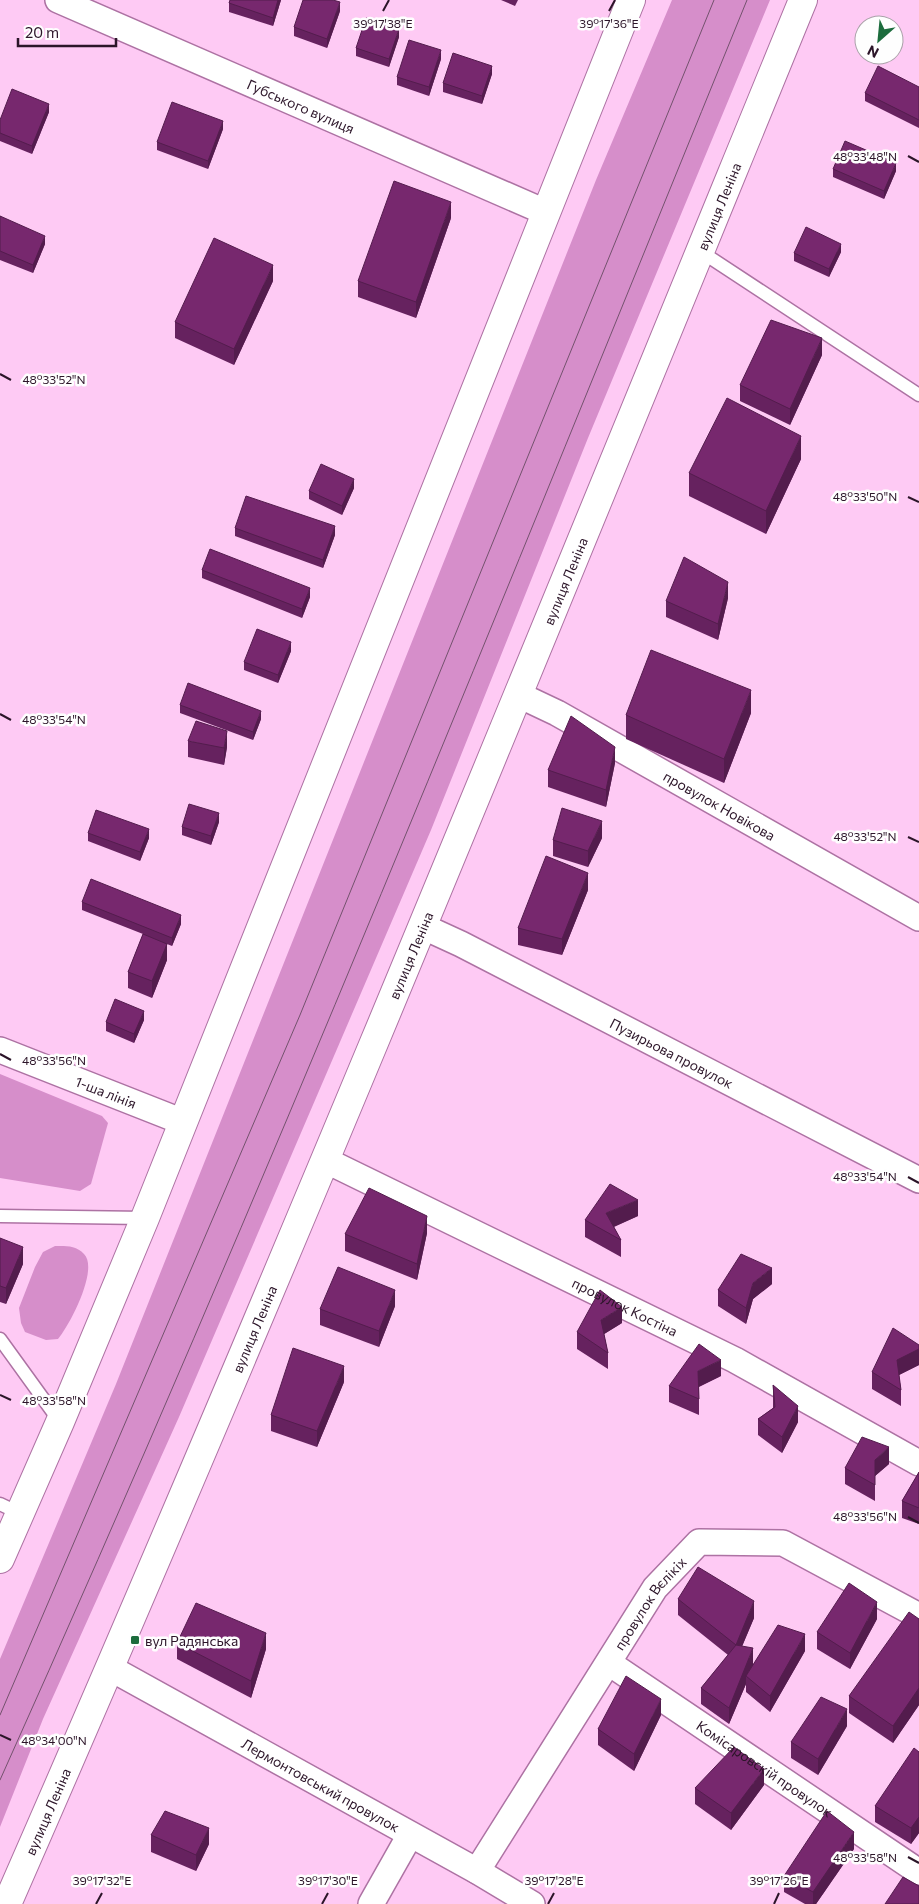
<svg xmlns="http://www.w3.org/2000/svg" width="919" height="1904" font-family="Commissioner,sans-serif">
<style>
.green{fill:#d68eca}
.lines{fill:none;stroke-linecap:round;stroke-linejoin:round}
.lane-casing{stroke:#ad72a3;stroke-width:15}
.street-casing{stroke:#ad72a3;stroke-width:28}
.primary-casing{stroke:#ad72a3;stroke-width:30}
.lane{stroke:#fff;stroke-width:12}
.street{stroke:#fff;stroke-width:25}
.primary{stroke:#fff;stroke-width:28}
.tram{stroke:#73526d;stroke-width:1}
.wall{fill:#66225f}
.shaded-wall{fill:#531c4d}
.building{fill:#77286e;stroke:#531c4d}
.ticks{fill:none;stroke:#2c1529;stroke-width:2}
.poi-dot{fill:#1c6c3d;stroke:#fefefe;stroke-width:2}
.labels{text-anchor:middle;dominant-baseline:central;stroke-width:5;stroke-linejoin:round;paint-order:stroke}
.street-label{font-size:14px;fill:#2c1529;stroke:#fefefe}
.poi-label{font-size:14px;fill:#2c1529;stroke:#fefefe;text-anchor:start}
.ticks-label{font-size:12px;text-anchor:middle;fill:#2c1529;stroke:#fefefe;stroke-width:5;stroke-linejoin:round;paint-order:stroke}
</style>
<rect width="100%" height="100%" fill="#fecaf4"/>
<g class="green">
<path d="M672,0H770L588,438L431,830L179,1417L43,1719L0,1827V1659L116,1384L596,180Z"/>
<path d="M0,1074L102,1116L108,1123L91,1184L80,1191L0,1178Z"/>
<path d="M55,1246C65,1246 76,1245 84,1254C99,1269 70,1325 58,1339L46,1340L25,1332L21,1323L19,1308L35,1267L43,1252Z"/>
</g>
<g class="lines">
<defs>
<g id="lane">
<path d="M700,251L919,395"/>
<path d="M0,1216L145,1218"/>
<path d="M0,1339L60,1422"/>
<path d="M0,1504L19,1513"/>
</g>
<g id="street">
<path id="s1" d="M58,0L545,212"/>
<path id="s2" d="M519,695L557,713L919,918"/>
<path id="s3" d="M424,927L461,944L919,1180"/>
<path id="s4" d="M0,1050L183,1122"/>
<path id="s5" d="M325,1160L735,1360L919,1463"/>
<path id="s6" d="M609,1663L919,1872"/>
<path id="s7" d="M110,1668L477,1871L532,1904"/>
<path id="s8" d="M477,1871L655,1588L699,1542L783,1543L919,1616"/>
<path d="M371,1904L410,1835"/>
</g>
<g id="primary">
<path d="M0,1559L60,1422L145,1218L631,0"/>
<path id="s9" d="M7,1904C283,1274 542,637 803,0"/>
</g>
</defs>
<use href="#lane" class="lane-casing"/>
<use href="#street" class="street-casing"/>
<use href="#primary" class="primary-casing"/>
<use href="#lane" class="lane"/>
<use href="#street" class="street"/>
<use href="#primary" class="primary"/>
<g class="tram">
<path d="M0,1715L300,1015L714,0"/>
<path d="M0,1780C264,1193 504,596 747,0"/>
</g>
</g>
<g class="wall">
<path d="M230,0H281L273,26L229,12V3Z"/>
<path d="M501,0H518L515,6Z"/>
<path d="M340,11L327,48L294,36V27Z"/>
<path d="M399,37L389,67L356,56V48Z"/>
<path d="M441,59L429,96L397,85V77Z"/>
<path d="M492,74L482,104L443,92V83Z"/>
<path d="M919,87V128L865,101V93Z"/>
<path d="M49,112L32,154L0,141V120Z"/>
<path d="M223,129L208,169L157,150V142Z"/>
<path d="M833,169L896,171L884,199L833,177Z"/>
<path d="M0,216L45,244L33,273L0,260Z"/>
<path d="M451,218L416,318L358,297V281Z"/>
<path d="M841,252L829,277L794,261V253Z"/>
<path d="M273,281L234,365L175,338V322Z"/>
<path d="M822,355L790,425L740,401V385Z"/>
<path d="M801,459L766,534L689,496V473Z"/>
<path d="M354,488L342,515L309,499V491Z"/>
<path d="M235,528L335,535L323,568L235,536Z"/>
<path d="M202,570L310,597L302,618L202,578Z"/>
<path d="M728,598L718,640L666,617V601Z"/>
<path d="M291,651L278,683L244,670V662Z"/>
<path d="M180,705L261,719L253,740L180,713Z"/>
<path d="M751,713L724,783L626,739V715Z"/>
<path d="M188,741L227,747L224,765L188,757Z"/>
<path d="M615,763L606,807L548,787V770Z"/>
<path d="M219,822L211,845L182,835V827Z"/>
<path d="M88,833L149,838L140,861L88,841Z"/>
<path d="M602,838L588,867L553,856V840Z"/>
<path d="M588,890L562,955L518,945V928Z"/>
<path d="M82,902L181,924L172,946L167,944V960L152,998L128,988V972L143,934L82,910Z"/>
<path d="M144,1020L134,1043L106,1031V1022Z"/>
<path d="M638,1216L614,1227L621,1240V1257L585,1237V1220Z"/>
<path d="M427,1233L417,1280L345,1251V1234Z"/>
<path d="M0,1238L23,1264L6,1304L0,1302Z"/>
<path d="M772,1284L753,1299L746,1324L718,1306V1290Z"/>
<path d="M395,1306L379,1347L320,1325V1309Z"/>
<path d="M622,1323L604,1334L608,1353V1369L577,1349V1332Z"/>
<path d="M919,1345V1365L899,1375L901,1390V1406L872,1389V1372Z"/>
<path d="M721,1376L699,1387V1415L669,1402V1386Z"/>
<path d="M344,1382L317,1447L271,1431V1415Z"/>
<path d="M773,1385L798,1422L782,1453L758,1435V1419L773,1408Z"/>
<path d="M889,1464L875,1476V1501L845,1484V1468Z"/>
<path d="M919,1472V1524L902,1518V1501Z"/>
<path d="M678,1599L754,1618L742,1646L753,1664L805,1651L770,1712L746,1692V1684L729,1724L701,1704V1688L728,1655L678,1615Z"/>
<path d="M877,1619L850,1669L817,1649V1632Z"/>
<path d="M919,1619V1705L893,1743L849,1713V1696Z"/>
<path d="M177,1643L266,1649L251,1698L177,1659Z"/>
<path d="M661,1715L634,1771L598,1745V1729Z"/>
<path d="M847,1726L818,1775L791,1758V1742Z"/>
<path d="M919,1752V1833L911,1844L875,1822V1806Z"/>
<path d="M764,1785L731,1830L695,1804V1788Z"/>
<path d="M151,1835L209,1844L196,1871L151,1852Z"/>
<path d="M854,1849L816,1904H805L784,1892V1876Z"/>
</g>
<g class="shaded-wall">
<path d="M278,0H281L273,26V18Z"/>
<path d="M340,2V11L327,48V39Z"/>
<path d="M399,29V37L389,67V59Z"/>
<path d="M441,50V59L429,96V87Z"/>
<path d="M492,66V74L482,104V96Z"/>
<path d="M49,104V112L32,154V146Z"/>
<path d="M223,121V129L208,169V161Z"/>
<path d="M896,163V171L884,199V191Z"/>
<path d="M451,202V218L416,318V302Z"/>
<path d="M45,236V244L33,273V265Z"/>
<path d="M841,244V252L829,277V269Z"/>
<path d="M273,265V281L234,365V349Z"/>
<path d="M822,338V355L790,425V409Z"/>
<path d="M801,436V459L766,534V511Z"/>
<path d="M354,479V488L342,515V506Z"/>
<path d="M335,526V535L323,568V560Z"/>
<path d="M728,582V598L718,640V624Z"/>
<path d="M310,588V597L302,618V609Z"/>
<path d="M291,642V651L278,683V675Z"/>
<path d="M751,690V713L724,783V759Z"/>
<path d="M261,711V719L253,740V732Z"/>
<path d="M227,731V747L224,765V748Z"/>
<path d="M615,747V763L606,807V790Z"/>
<path d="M219,813V822L211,845V836Z"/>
<path d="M602,821V838L588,867V851Z"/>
<path d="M149,829V838L140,861V852Z"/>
<path d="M588,873V890L562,955V939Z"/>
<path d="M181,915V924L172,946V938Z"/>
<path d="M167,944V960L152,998V981Z"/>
<path d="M144,1011V1020L134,1043V1034Z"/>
<path d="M638,1200V1216L606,1230V1213Z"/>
<path d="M427,1216V1233L417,1280V1264Z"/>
<path d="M23,1247V1264L6,1304V1288Z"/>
<path d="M772,1268V1284L753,1299L746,1324V1308L753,1283Z"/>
<path d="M395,1290V1306L379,1347V1331Z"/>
<path d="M622,1307V1323L601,1336V1320Z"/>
<path d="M919,1349V1365L897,1376V1360Z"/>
<path d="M721,1360V1376L698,1387V1371Z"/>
<path d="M344,1366V1382L317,1447V1431Z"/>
<path d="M798,1406V1422L782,1453V1437Z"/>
<path d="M889,1447V1464L875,1476V1460Z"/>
<path d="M754,1601V1618L736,1661V1645Z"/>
<path d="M877,1602V1619L850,1669V1653Z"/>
<path d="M266,1633V1649L251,1698V1681Z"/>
<path d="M805,1634V1651L770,1712V1696Z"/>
<path d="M753,1648V1664L746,1676V1684L729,1724V1708Z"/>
<path d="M919,1688V1705L893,1743V1726Z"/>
<path d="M661,1699V1715L634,1771V1754Z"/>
<path d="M847,1709V1726L818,1775V1759Z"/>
<path d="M764,1769V1785L731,1830V1813Z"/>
<path d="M919,1817V1833L911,1844V1828Z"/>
<path d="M209,1828V1844L196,1871V1855Z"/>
<path d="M854,1832V1849L816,1904H813V1892Z"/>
</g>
<g class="building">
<path d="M230,0H278L273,18L229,3Z"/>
<path d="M303,0H333L340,2L327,39L294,27Z"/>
<path d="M366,18L399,29L389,59L356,48Z"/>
<path d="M409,40L441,50L429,87L397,77Z"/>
<path d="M453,53L492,66L482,96L443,83Z"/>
<path d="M878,66L919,87V120L865,93Z"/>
<path d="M12,89L49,104L32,146L0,133V120Z"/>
<path d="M172,102L223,121L208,161L157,142Z"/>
<path d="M845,141L896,163L884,191L833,169Z"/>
<path d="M394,181L451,202L416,302L358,281Z"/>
<path d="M0,216L45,236L33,265L0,251Z"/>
<path d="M806,227L841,244L829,269L794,253Z"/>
<path d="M214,238L273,265L234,349L175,322Z"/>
<path d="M771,320L822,338L790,409L740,385Z"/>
<path d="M727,398L801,436L766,511L689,473Z"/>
<path d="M321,464L354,479L342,506L309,491Z"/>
<path d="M246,496L335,526L323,560L235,528Z"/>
<path d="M210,549L310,588L302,609L202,570Z"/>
<path d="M684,557L728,582L718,624L666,601Z"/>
<path d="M257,629L291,642L278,675L244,662Z"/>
<path d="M651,650L751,690L724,759L626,715Z"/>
<path d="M188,683L261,711L253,732L180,705Z"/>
<path d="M571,716L615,747L606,790L548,770Z"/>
<path d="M196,721L227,731L224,748L188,741Z"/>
<path d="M189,804L219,813L211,836L182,827Z"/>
<path d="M562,808L602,821L588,851L553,840Z"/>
<path d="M96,810L149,829L140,852L88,833Z"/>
<path d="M546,856L588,873L562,939L518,928Z"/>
<path d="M91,879L181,915L172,938L82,902Z"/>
<path d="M143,934L167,944L152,981L128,972Z"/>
<path d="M115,999L144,1011L134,1034L106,1022Z"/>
<path d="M610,1184L638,1200L606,1213L621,1240L585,1220Z"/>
<path d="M369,1188L427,1216L417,1264L345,1234Z"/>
<path d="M0,1238L23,1247L6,1288L0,1286Z"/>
<path d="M741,1254L772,1268L753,1283L746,1308L718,1290Z"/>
<path d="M338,1267L395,1290L379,1331L320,1309Z"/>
<path d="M600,1290L622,1307L601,1320L608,1353L577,1332Z"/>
<path d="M893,1328L919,1345V1349L897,1360L901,1390L872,1372Z"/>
<path d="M699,1344L721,1360L698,1371L699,1399L669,1386Z"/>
<path d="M293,1348L344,1366L317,1431L271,1415Z"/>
<path d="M773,1385L798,1406L782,1437L758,1419L775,1407Z"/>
<path d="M862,1437L889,1447L875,1460V1485L845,1468Z"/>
<path d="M919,1472V1508L902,1501Z"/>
<path d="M698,1567L754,1601L736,1645L678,1599Z"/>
<path d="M849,1583L877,1602L850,1653L817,1632Z"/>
<path d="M196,1603L266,1633L251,1681L177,1643Z"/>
<path d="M909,1612L919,1619V1688L893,1726L849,1696Z"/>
<path d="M778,1625L805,1634L770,1696L746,1676Z"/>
<path d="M736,1645L753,1648L729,1708L701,1688Z"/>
<path d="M626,1676L661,1699L634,1754L598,1729Z"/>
<path d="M821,1697L847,1709L818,1759L791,1742Z"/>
<path d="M734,1747L764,1769L731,1813L695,1788Z"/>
<path d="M914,1748L919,1752V1817L911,1828L875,1806Z"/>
<path d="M165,1811L209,1828L196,1855L151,1835Z"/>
<path d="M827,1811L854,1832L813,1892L784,1876Z"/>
<path d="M903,1877L919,1886V1904H885Z"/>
</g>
<path class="ticks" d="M383,11L389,0M609,11L615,0M908,156L919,162M0,374L11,380M908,497L919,502M0,714L11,720M908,837L919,842M0,1054L11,1060M908,1177L919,1183M0,1395L11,1400M908,1517L919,1523M0,1735L11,1740M908,1857L919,1863M96,1904L102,1893M322,1904L328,1893M548,1904L554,1893M774,1904L779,1893"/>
<rect class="poi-dot" x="130" y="1635" width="10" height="10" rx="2.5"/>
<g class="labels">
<g class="street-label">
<text stroke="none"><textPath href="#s1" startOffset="265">Губського вулиця</textPath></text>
<text stroke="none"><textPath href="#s9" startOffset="1841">вулиця Леніна</textPath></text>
<text stroke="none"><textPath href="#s9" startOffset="1436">вулиця Леніна</textPath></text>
<text stroke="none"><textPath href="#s2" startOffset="229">провулок Новікова</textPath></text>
<text stroke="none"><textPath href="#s9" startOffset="1031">вулиця Леніна</textPath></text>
<text stroke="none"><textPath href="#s3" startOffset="278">Пузирьова провулок</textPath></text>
<text stroke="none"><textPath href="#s4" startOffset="114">1-ша лінія</textPath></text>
<text stroke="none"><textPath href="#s5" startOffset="334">провулок Костіна</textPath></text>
<text stroke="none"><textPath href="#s9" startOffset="626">вулиця Леніна</textPath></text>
<text stroke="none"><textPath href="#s8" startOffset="319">провулок Вєлікіх</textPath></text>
<text stroke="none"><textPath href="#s6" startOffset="188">Комісаровскій провулок</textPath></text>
<text stroke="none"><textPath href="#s7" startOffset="241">Лермонтовський провулок</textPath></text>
<text stroke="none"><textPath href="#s9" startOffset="101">вулиця Леніна</textPath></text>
</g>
<g class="poi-label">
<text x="145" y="1640">вул Радянська</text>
</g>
</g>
<g class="ticks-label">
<text x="383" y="28">39°17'38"E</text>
<text x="609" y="28">39°17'36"E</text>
<text x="865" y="161">48°33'48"N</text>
<text x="54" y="384">48°33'52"N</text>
<text x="865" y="501">48°33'50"N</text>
<text x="54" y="724">48°33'54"N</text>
<text x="865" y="841">48°33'52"N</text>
<text x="54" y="1065">48°33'56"N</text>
<text x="865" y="1181">48°33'54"N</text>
<text x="54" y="1405">48°33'58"N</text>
<text x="865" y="1521">48°33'56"N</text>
<text x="54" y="1745">48°34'00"N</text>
<text x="865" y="1862">48°33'58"N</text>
<text x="102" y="1885">39°17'32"E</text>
<text x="328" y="1885">39°17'30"E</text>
<text x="554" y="1885">39°17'28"E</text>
<text x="779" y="1885">39°17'26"E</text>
</g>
<g transform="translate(879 40) rotate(207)"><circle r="24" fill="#fefefe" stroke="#aaa1a9"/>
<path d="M0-4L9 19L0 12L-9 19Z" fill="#1c6c3d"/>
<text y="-8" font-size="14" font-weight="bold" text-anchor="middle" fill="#2c1529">N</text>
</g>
<path d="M18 38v8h98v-8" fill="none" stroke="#2c1529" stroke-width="2.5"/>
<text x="25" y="38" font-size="15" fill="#2c1529" stroke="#fefefe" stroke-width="4" paint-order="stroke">20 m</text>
</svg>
